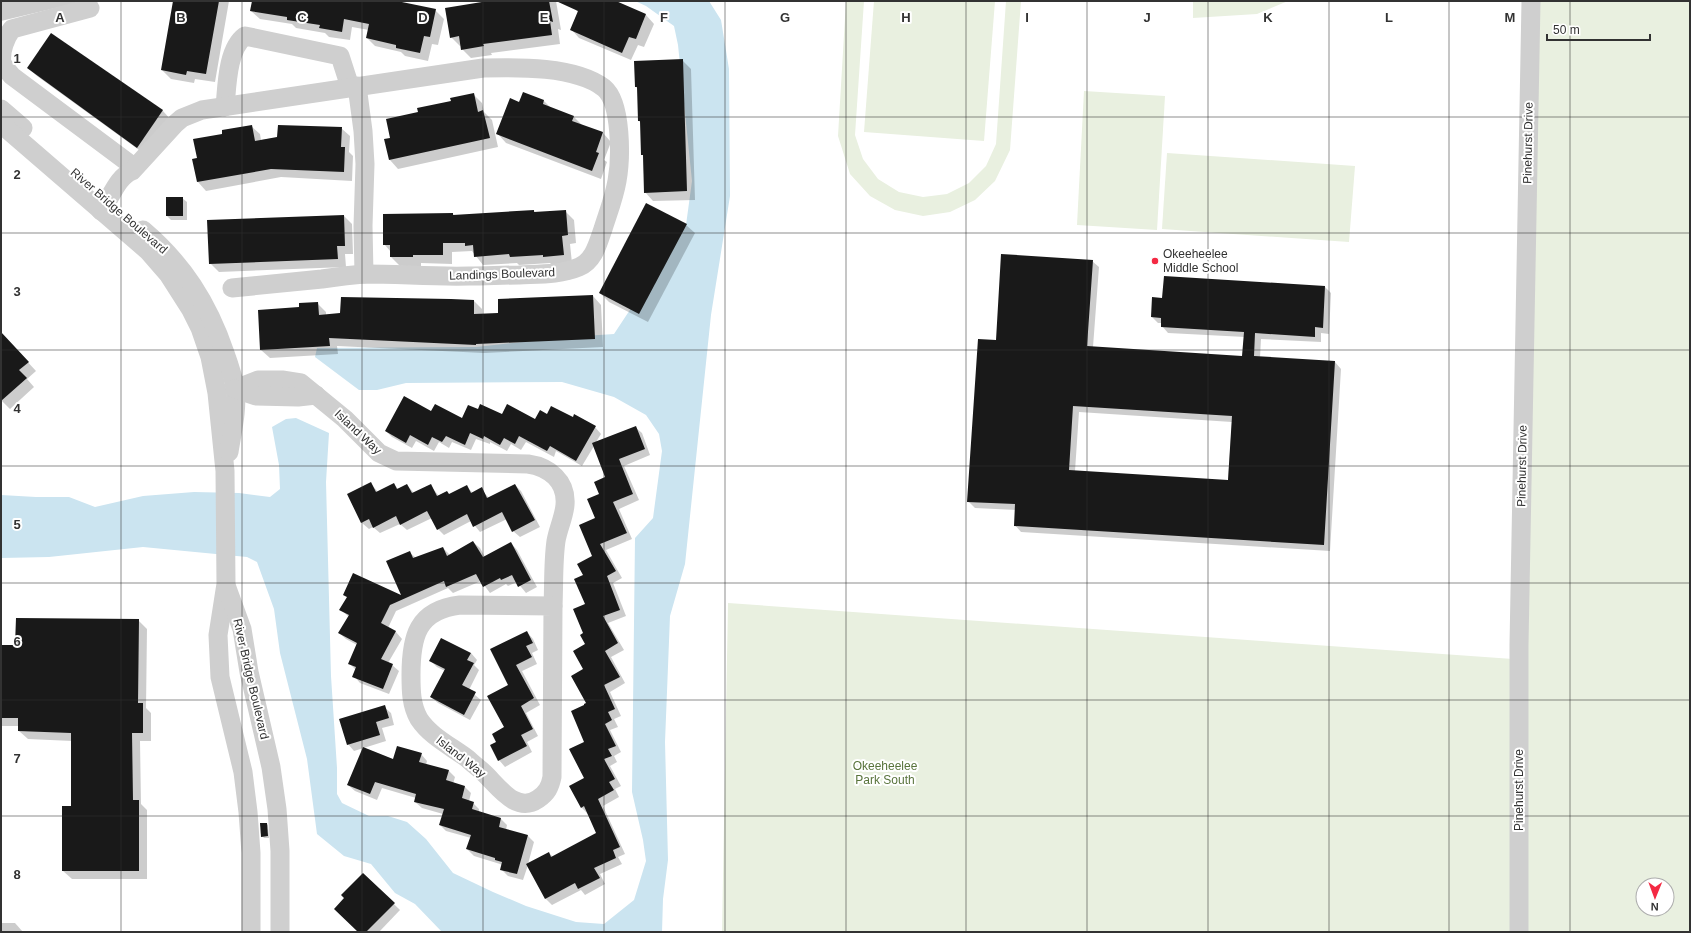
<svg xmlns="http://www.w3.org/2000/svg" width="1691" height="933" font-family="Helvetica,sans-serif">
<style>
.green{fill:#e9f0e0;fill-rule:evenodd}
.water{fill:#cbe4f0}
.shadow{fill:#0003;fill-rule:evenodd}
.building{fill:#191919;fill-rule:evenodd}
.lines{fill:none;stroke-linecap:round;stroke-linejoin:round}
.minor{stroke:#cfcfcf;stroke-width:19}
.grid{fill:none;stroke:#323232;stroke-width:1;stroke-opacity:0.55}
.poi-dot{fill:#f42943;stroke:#fff;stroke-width:1.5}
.labels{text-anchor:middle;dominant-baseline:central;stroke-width:4;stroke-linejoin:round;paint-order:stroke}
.street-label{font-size:12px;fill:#323232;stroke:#fff}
.poi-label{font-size:12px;fill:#323232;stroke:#fff;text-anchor:start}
.park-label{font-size:12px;fill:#58733b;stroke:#fff}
.grid-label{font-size:13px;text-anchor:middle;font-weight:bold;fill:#323232;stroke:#fff;stroke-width:4;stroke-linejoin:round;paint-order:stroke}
</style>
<rect width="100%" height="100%" fill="#fff"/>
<g class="green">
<path d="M846,1H864L855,135L863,159L878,179L899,192L923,197L947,194L969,183L986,166L996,144L1006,1H1021L1010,150L995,181L975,200L950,212L923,216L895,210L870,196L850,174L838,136Z"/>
<path d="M874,1H995L984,141L864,132Z"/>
<path d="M1193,1H1288L1257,14L1193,18Z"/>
<path d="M1526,1H1690V932H722L728,603L1513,659ZM1643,885H1667V909H1643Z"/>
<path d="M1084,91L1165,96L1157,230L1077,225Z"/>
<path d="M1167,153L1355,166L1349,242L1162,229Z"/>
</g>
<path class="water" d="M635,1H709L721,20L729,69L730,196L711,315L685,564L670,616L665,742L668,860L663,899L662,932H442L415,904L395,893L371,864L344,856L317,834L307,759L280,653L274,609L257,562L247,557L143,547L49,557L1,558V495L36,497H69L95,507L143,496L194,492L239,493L270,497L280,489L279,465L272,427L286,419L296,418L329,433L326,482L331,676L337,768V794L342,803L369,816H388L407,822L426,839L453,873L493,892L526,906L576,922L604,924L634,900L646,861L643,840L632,792L635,538L653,518L662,451L659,434L646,415L614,397L562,382L406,383L377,390H359L315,357L317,348L476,347L569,337L614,334L686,225L692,181L678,45L674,26L646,6Z"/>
<g class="shadow">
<path d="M1,1H85L1,21Z"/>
<path d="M174,1H229L215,82L195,79L194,83L171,79L162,70Z"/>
<path d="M253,1H392L435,10L444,19L438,45L432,44L428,61L405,56L401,52L375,46L367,38L369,30L352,27L350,40L329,37L325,33L296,28L292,24L260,19L251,11Z"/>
<path d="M494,1H556L561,30L558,29L560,44L491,53L492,55L471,58L462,49V45L460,46L451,37Z"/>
<path d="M578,1H613L646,15L654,24L644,47L638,45L631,60L579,38L571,29L578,12L574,8Z"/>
<path d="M51,34L163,111L171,120L146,155L37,76L28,68Z"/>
<path d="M682,60L691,69L695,200L653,201L645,192L641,123L639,121L638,89L636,87Z"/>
<path d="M473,94L482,103L484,112L492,120L498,147L398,169L390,160L386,140L391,139L419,112Z"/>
<path d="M544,101L552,109L574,117L583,126L603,133L611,142L604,160L607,162L601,179L506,143L498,134Z"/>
<path d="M251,126L260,134L261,140L341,128L350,136L349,152L353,156L352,181L281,177L206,191L198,182L193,159L198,158L223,135Z"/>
<path d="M182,198L187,202V220H171L167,216Z"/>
<path d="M534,211L536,213L565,211L574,220L576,243L570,244L572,263L552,265L550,263L519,265L517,263L483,265L472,251L452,252V264L421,263V266H400L391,257V252L384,244L453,214L455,216Z"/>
<path d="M344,216L352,224L353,254H345L346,267L219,272L210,263Z"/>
<path d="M686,225L695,233L648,322L609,302L600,293Z"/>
<path d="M1092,261L1099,267L1093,347L1243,357L1245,337L1168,333L1162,326V323H1158L1152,317L1163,299L1165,277L1325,287L1331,293L1329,334L1321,333V342L1261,339L1260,358L1335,362L1341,369L1330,551L1021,532L1015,525L1016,510L975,508L968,501L997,341ZM1079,412L1232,422L1228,481L1075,471Z"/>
<path d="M593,296L601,305L603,347L484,353L337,346L338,354L270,358L261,350L300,308L317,303L326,312V315L474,301L482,309V315L499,314Z"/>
<path d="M1,333L36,371L27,379L34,387L10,409L1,400Z"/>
<path d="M479,410L535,420L547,415L595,427L601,434L596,442L635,427L642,433L650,455L624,466L639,500L619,509L632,539L606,550L622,578L613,583L626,616L608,623L624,650L611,657L625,683L610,692L621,716L614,719L618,727L610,730L621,752L614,756L617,762L610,766L621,786L615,789L619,797L603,806L625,854L618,857L622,864L600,874L605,884L585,895L581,890L552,905L546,899L528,865L523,880L508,876L501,869L502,865L500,864L474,856L467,849L471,838L446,831L440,825L443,814L422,808L415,802L416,798L382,788L377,800L355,791L348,785L394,760L421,754L427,761L426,765L449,771L455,777L453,784L465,787L471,793L469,801L473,803L479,809V812L501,819L507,825L506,830L528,836L534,842L528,864L549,853L553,857L598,833L588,814L582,808L570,786L585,778L588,703L584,670L587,644L584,633L587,605L584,575L594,556L596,519L600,494L607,478L594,446L582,466L556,451L554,457L526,442L521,450L511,444L507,451L490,442V444L476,439L471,450L452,442L449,448L439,442L434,451L416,441L412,448L392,437L386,431L431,412L463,420Z"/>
<path d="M371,484L378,492L394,484L399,490L407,485L414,493L430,485L439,496L449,495L467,487L473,493L481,489L489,498L515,485L521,491L540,527L520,537L513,531L507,519L480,532L471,521L444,535L438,529L432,518L407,530L400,524L380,533L373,527L369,529L362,523L348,495Z"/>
<path d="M473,542L480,548L485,557L511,543L517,550L537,587L526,593L517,582L508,586L506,584L490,593L481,581L453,593L448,588L396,611L388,628L396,632L402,639L388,663L392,665L399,671L389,694L360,683L354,676L356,670L349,663L357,645L346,639L339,633L349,617L341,610L348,598L344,595L403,597L409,552L416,558L443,548L450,555Z"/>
<path d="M138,620L147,629L146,708L151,713V741H140L141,804L147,810V879H72L63,871L72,807V741L28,739L19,731V726H1V646H16Z"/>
<path d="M527,632L533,639L538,650L532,653L537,664L522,671L540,705L526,713L538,736L527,742L532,752L505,767L499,760L498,742L505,728L509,685L493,652Z"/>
<path d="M471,653L477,660L474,665L479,670L469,690L481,700L470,720L438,703L431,697L445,671L437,667L431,661Z"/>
<path d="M384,707L391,713L394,725L382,728L386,741L354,751L348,744Z"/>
<path d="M267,824L268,825L269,838H264L262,836Z"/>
<path d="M363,874L400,910L379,932H359Z"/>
<path d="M1,923H15L23,932H1Z"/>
</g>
<g class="building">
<path d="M173,1H219L206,74L187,71L186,75L161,70Z"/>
<path d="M252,1H397L436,9L430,37L424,36L420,53L396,48V45L366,38L369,24L344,19L342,32L319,28L320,25L287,20V17L250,11Z"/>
<path d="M488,1H549L553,22L550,21L552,35L483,44L484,46L461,50L459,36L450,38L445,8Z"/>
<path d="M556,1H616L646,14L636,39L629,37L622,53L570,30L578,11Z"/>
<path d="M51,33L163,110L137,148L27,68Z"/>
<path d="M683,59L687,191L644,193L643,155H641L640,121H638L637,87H635L634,61Z"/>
<path d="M523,92L544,100L543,104L574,116L572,121L603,132L596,152L599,153L592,171L496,134L510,98L519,102Z"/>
<path d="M474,93L478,112L483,110L490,138L389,160L384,139L390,138L386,119L418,112L417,108L451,101L450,98Z"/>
<path d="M252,125L255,141L277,137L278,125L342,127L341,147H345L344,172L271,169L197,182L192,159L197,158L193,139L222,134V130Z"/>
<rect x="166" y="197" width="17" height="19"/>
<path d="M646,203L687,224L639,314L599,293Z"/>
<path d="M534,210V212L566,210L568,235L562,236L564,255L543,257V255L510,257L509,254L474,257L473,245L465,246V243H443V255H413V257H390V245H383V214L453,213V215Z"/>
<path d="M344,215L345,246H337L338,259L209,264L207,220Z"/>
<path d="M1001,254L1093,260L1087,346L1242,356L1244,332L1161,327V318L1151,317L1152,297L1162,298L1164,276L1325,286L1323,328L1315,327V337L1255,333L1254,356L1335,361L1324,545L1014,526L1015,504L967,502L978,339L996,340ZM1073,406L1232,416L1228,480L1069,470Z"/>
<path d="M593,295L595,339L476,344V345L329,338L330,346L260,350L258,310L299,307V303L318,302L319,315L340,313L341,297L451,299L474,300V314L498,313V299Z"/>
<path d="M1,332L29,362L19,370L27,378L1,401Z"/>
<path d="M404,396L431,411L435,404L462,418L468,405L478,409L480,404L502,414L507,404L535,419L540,410L547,414L551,406L573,417L574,414L596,426L576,461L550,446L547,451L519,436L515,444L504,438L500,445L484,436L483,439L470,433L465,445L446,436L442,442L432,437L428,445L410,435L406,443L385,431Z"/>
<path d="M636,426L645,449L619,459L633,494L613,502L627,533L600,544L616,571L607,576L620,610L603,616L618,643L605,651L620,677L604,685L615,709L608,712L612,720L605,724L616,746L608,749L612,756L604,759L615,779L609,782L614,790L598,799L620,847L613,850L616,858L594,868L600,878L578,889L575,883L545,899L526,864L549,852L551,857L596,833L584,806L581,808L569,786L584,778L569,749L584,742L571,711L584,705V704L586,703L571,676L583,669L573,651L585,644L580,635L583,633L573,609L585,604L574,579L583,575L577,564L592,556L579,525L595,518L587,499L599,494L594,482L605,477L592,443Z"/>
<path d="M371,482L376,492L394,483L397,489L407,484L412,493L431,484L437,496L447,491L449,494L467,485L471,493L482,487L487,498L515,484L535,520L512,532L502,512L473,527L467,514L437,530L427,511L400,525L396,516L373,528L369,519L361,523L347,494Z"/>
<path d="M473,541L483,557L511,542L531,580L518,587L512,575L501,580L500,578L483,587L476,574L446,587L444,581L390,605L381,623L396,631L381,659L393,664L383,689L352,677L356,667L348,664L357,643L338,633L349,615L339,610L347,597L343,595L353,573L401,595L386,561L410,551L413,558L443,547L447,556Z"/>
<path d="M16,618L139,619L138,703H143V733H132L133,800H139V871H62V806H71V733L18,731V718H1V645H15Z"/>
<path d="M527,631L533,643L526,646L532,657L516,665L534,698L521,706L533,729L521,735L527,746L498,761L490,745L496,742L492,734L504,727L487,696L508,685L490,649Z"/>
<path d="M441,638L471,653L467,660L474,663L462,685L476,692L464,715L430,697L445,669L429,661Z"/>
<path d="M385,705L389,718L376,722L380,735L347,745L339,719Z"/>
<path d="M397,746L422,753L419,762L449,770L446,780L465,786L462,798L474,802L472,809L501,818L499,827L528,835L517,874L500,870L502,862L495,860V858L466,849L471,835L439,825L444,809L414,802L416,794L375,782L370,794L347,785L363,747L393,759Z"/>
<path d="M260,823H267L268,836L261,837Z"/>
<path d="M363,873L395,903L366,932H358L334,909L344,898L341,895Z"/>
</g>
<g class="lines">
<g class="minor">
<path d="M90,8L12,29C6,37 0,51 2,63C4,67 9,72 12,76L134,167"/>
<path d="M357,86L363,131L365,164L363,226L364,274"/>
<path d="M225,107C227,87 227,49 245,36L340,56L350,87"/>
<path d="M1,109L23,128"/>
<path d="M1,124L148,251L168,274L191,310L200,328L210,357L217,393L225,471L226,584L218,635L220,677L243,772L248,812L251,853V932"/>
<path d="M101,211C111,198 117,177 132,171L175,124L182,118L202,110L483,68C517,67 576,66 604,88C622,103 621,159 617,181C614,198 608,213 603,229C598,243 594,261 579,267C560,275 538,274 519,275C502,275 486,276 469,276C434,277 400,274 365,274C351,275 336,277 322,279C292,282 262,285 232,288"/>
<path d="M143,230C183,264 208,303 225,353C229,364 233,376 235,388C238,409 232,432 229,452"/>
<path d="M235,389L258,380H282L301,383L345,419L379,453L396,461L528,464C549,467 567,481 565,505C564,517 558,529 556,541C553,562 554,584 553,606"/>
<path d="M235,389L256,396L298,397L316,395"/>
<path d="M227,588L242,629L249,672L271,767L277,809L280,851V932"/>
<path d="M460,605L553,606L552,777C550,787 547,793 538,799C516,814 498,786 484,773C479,768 473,764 468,759C451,746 431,737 419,719C411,705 411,690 411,675C411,637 417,610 460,605Z"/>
<path d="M1519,932V645L1531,1"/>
</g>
</g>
<path class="grid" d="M121,1V932M242,1V932M362,1V932M483,1V932M604,1V932M725,1V932M846,1V932M966,1V932M1087,1V932M1208,1V932M1329,1V932M1449,1V932M1570,1V932M1,117H1690M1,233H1690M1,350H1690M1,466H1690M1,583H1690M1,700H1690M1,816H1690"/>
<circle class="poi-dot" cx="1155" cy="261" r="4"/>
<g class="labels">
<g class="street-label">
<text transform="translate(1528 143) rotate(-89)">Pinehurst Drive</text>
<text transform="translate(119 211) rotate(41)">River Bridge Boulevard</text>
<text transform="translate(502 274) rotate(-2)">Landings Boulevard</text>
<text transform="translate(358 432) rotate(43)">Island Way</text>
<text transform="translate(1522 466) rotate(-89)">Pinehurst Drive</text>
<text transform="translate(251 679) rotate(77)">River Bridge Boulevard</text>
<text transform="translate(461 757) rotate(38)">Island Way</text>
<text transform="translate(1519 790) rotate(-90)">Pinehurst Drive</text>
</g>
<g class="poi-label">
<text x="1163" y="254">Okeeheelee<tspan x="1163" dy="14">Middle School</tspan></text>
</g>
<g class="park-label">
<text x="885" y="766">Okeeheelee<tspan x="885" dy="14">Park South</tspan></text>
</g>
</g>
<g class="grid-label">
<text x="60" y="22">A</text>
<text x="181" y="22">B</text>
<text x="302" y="22">C</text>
<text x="423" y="22">D</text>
<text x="544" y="22">E</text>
<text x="664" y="22">F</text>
<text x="785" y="22">G</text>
<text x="906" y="22">H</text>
<text x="1027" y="22">I</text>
<text x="1147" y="22">J</text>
<text x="1268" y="22">K</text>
<text x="1389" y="22">L</text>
<text x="1510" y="22">M</text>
<text x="17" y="63">1</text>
<text x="17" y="179">2</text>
<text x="17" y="296">3</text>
<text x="17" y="413">4</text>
<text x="17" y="529">5</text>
<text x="17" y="646">6</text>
<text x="17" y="763">7</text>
<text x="17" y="879">8</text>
</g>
<rect width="1691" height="933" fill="none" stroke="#323232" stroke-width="4"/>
<g transform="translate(1655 897) rotate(181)"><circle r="19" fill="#ffffff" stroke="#adadad"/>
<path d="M0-3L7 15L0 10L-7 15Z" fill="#f42943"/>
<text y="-6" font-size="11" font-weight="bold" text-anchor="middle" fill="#323232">N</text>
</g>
<path d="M1547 34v6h103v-6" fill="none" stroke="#323232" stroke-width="2"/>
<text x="1553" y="34" font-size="12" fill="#323232" stroke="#ffffff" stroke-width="3" paint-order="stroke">50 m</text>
</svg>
